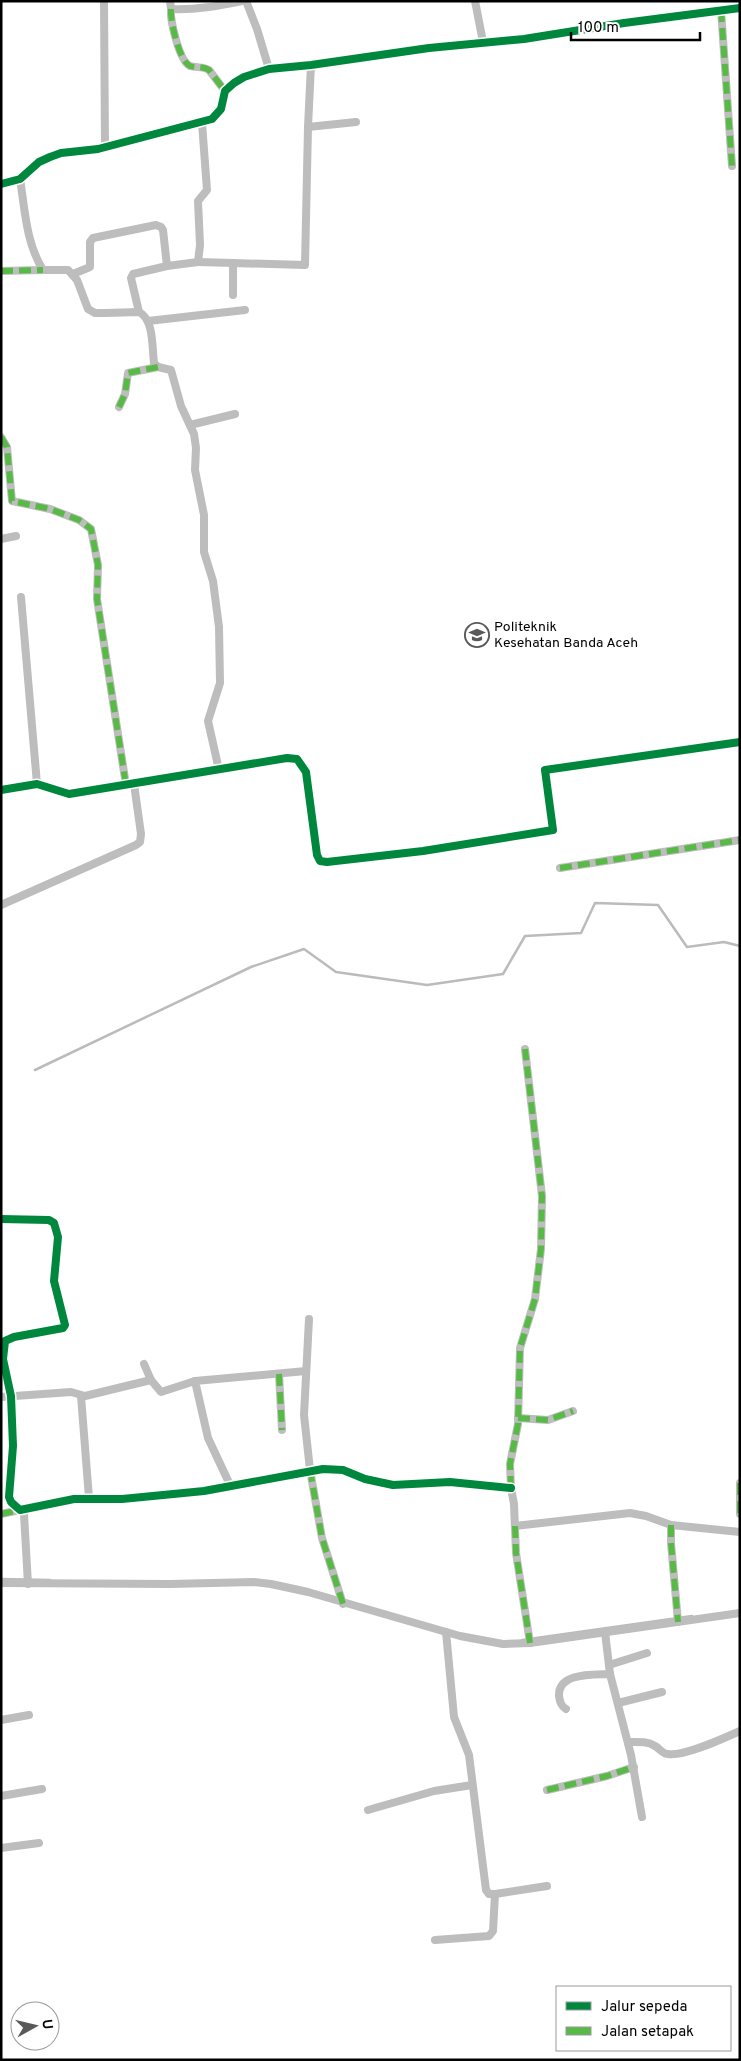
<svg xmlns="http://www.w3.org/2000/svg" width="741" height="2061" font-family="Overpass,sans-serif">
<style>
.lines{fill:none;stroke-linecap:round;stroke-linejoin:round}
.stream{stroke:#bbb;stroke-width:2.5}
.street{stroke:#bdbdbd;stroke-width:8}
.quiet{stroke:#58b947;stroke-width:6;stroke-dasharray:12 6;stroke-linecap:butt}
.cycleway-casing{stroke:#fff;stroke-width:11}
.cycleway{stroke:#00873e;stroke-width:8}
.labels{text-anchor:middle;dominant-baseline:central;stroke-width:4;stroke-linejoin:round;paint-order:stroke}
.poi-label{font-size:14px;fill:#000;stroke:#fff;text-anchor:start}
</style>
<rect width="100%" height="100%" fill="#fff"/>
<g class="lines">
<g class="stream">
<path d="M35,1070L251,967L304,949L336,972L427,985L503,974L525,936L581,933L595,903L658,905L687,947L724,942L740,946"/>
<path d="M1,1579L50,1580"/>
<path d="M522,1640L692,1616"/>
</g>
<g class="street">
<path d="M104,1L105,147"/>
<path d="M170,1L171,9C196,10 218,6 242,1"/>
<path d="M246,1L257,29L269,69"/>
<path d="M475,1L483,42"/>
<path d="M171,9C170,20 179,61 190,66C196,68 203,66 209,70L225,91"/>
<path d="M721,10L732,166"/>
<path d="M311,65L308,127L356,122"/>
<path d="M20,179C25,210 26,243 43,270H68L77,280L88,309L95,313H105L139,312C154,319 152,348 154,363L158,367L171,370L181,406L194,434L196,448L195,470L204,515V552L213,581L219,627L220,683L208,721L219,770"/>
<path d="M1,184L20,179L39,162L50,157L61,153L98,149L212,119L221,109L225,91L234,83L244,77L269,69L311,65L429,48L524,39L624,23L740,8"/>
<path d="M198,262L233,263V295"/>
<path d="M233,263L305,265L308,127"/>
<path d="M1,271L43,270"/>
<path d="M73,274L90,267V242L93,238L156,225L161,227L163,230L167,266"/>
<path d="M139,312L131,278L133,274L167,266L198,262L200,245L198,201L207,190L202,123"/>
<path d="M148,321L245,310"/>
<path d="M119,407L125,394L128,373L158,367"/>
<path d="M190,425L235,414"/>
<path d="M1,437L7,447L12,501L50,509L79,520L91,529L98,565L97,599L126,785"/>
<path d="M1,539L16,536"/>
<path d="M21,597L37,784"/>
<path d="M1,790L37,784L69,794L287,758L297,759L306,772L317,855L320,861L327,862L423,851L553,830L545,770L740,742"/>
<path d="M560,868L740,840"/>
<path d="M1,905L136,845L140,842L141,834L134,784"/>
<path d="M525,1049L542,1196L541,1249L535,1299L520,1348L518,1424L510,1464L511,1488L514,1504L516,1553L530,1643"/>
<path d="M1,1219L49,1220L54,1223L58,1237L54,1281L65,1325L63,1328L14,1337L5,1341L3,1359L11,1396L13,1446L9,1497L11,1502L20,1510L74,1499H122L204,1491L323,1469L343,1470L365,1479L393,1485L450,1482L511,1488"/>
<path d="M309,1319L304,1415L310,1470L322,1538L343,1604"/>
<path d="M144,1364L151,1380L161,1392L195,1381"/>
<path d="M279,1374L282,1430"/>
<path d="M81,1396L89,1498"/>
<path d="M1,1397L71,1392L85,1396L151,1380"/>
<path d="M518,1418L548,1420L573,1411"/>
<path d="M740,1483V1514"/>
<path d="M231,1487L208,1438L195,1381L306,1371"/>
<path d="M1,1514L20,1510L24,1514L28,1584"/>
<path d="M671,1525V1543L678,1622"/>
<path d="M515,1526L630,1513L646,1516L671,1525L740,1532"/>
<path d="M1,1583L170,1584L254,1582L271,1584L308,1592L460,1636L503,1644L530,1643L740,1613"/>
<path d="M446,1632L454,1717L469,1755L486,1890L489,1894H495L547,1886"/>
<path d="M605,1632L610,1674L631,1755L642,1817"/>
<path d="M609,1665L647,1653"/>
<path d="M618,1703L662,1692"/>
<path d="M566,1709C561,1706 560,1702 559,1696C558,1672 594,1675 610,1674"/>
<path d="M1,1720L29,1715"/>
<path d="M628,1742C638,1742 647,1741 655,1746C660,1749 663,1754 668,1754C684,1757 724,1738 740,1731"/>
<path d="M547,1790L607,1776L634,1767"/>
<path d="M1,1796L42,1789"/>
<path d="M368,1810L434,1791L472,1785"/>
<path d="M1,1848L39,1843"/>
<path d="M435,1940L489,1936L493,1931L495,1894"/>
</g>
<g class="quiet">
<path d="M171,9C170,20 179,61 190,66C196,68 203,66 209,70L225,91"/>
<path d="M721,10L732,166"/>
<path d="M1,271L43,270"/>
<path d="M119,407L125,394L128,373L158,367"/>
<path d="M1,437L7,447L12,501L50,509L79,520L91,529L98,565L97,599L126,785"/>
<path d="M560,868L740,840"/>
<path d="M279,1374L282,1430"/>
<path d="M518,1418L548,1420L573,1411"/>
<path d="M310,1470L322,1538L343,1604"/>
<path d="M740,1483V1514"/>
<path d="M511,1488L510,1464L518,1424L520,1348L535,1299L541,1249L542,1196L525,1049"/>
<path d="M1,1514L20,1510"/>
<path d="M671,1525V1543L678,1622"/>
<path d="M515,1526L516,1553L530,1643"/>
<path d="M547,1790L607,1776L634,1767"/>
</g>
<defs>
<g id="cycleway">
<path d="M1,184L20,179L39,162L50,157L61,153L98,149L212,119L221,109L225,91L234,83L244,77L269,69L311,65L429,48L524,39L624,23L740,8"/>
<path d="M1,790L37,784L69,794L287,758L297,759L306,772L317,855L320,861L327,862L423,851L553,830L545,770L740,742"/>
<path d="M1,1219L49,1220L54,1223L58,1237L54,1281L65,1325L63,1328L14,1337L5,1341L3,1359L11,1396L13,1446L9,1497L11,1502L20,1510L74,1499H122L204,1491L323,1469L343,1470L365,1479L393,1485L450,1482L511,1488"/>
</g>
</defs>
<use href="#cycleway" class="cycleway-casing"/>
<use href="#cycleway" class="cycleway"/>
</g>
<defs>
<symbol id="university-ring" viewBox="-11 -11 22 22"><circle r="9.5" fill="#fff" stroke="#595959" stroke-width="1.5"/><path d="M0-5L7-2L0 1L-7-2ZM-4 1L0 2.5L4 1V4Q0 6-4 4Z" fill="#595959"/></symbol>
</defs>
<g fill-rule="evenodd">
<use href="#university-ring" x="463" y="621" width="28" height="28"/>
</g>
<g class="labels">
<g class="poi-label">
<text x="494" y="627">Politeknik<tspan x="494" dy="16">Kesehatan Banda Aceh</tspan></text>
</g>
</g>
<rect width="741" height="2061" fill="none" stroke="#000000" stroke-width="5"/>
<rect x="556" y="1986" width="175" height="65" fill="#ffffff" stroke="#999999"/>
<rect x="566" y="2002" width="25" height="8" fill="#00873e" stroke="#999999"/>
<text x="601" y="2011" font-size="15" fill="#000000">Jalur sepeda</text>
<rect x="566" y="2027" width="25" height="8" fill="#58b947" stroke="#999999"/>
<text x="601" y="2036" font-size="15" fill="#000000">Jalan setapak</text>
<g transform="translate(35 2026) rotate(82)"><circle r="24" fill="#ffffff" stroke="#999999"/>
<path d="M0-4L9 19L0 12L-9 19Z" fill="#595959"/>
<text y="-8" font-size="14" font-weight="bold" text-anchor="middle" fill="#000000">U</text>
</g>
<path d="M571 32v8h129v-8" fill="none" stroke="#000000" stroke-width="2.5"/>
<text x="578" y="32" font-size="15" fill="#000000" stroke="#ffffff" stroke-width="4" paint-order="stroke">100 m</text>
</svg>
